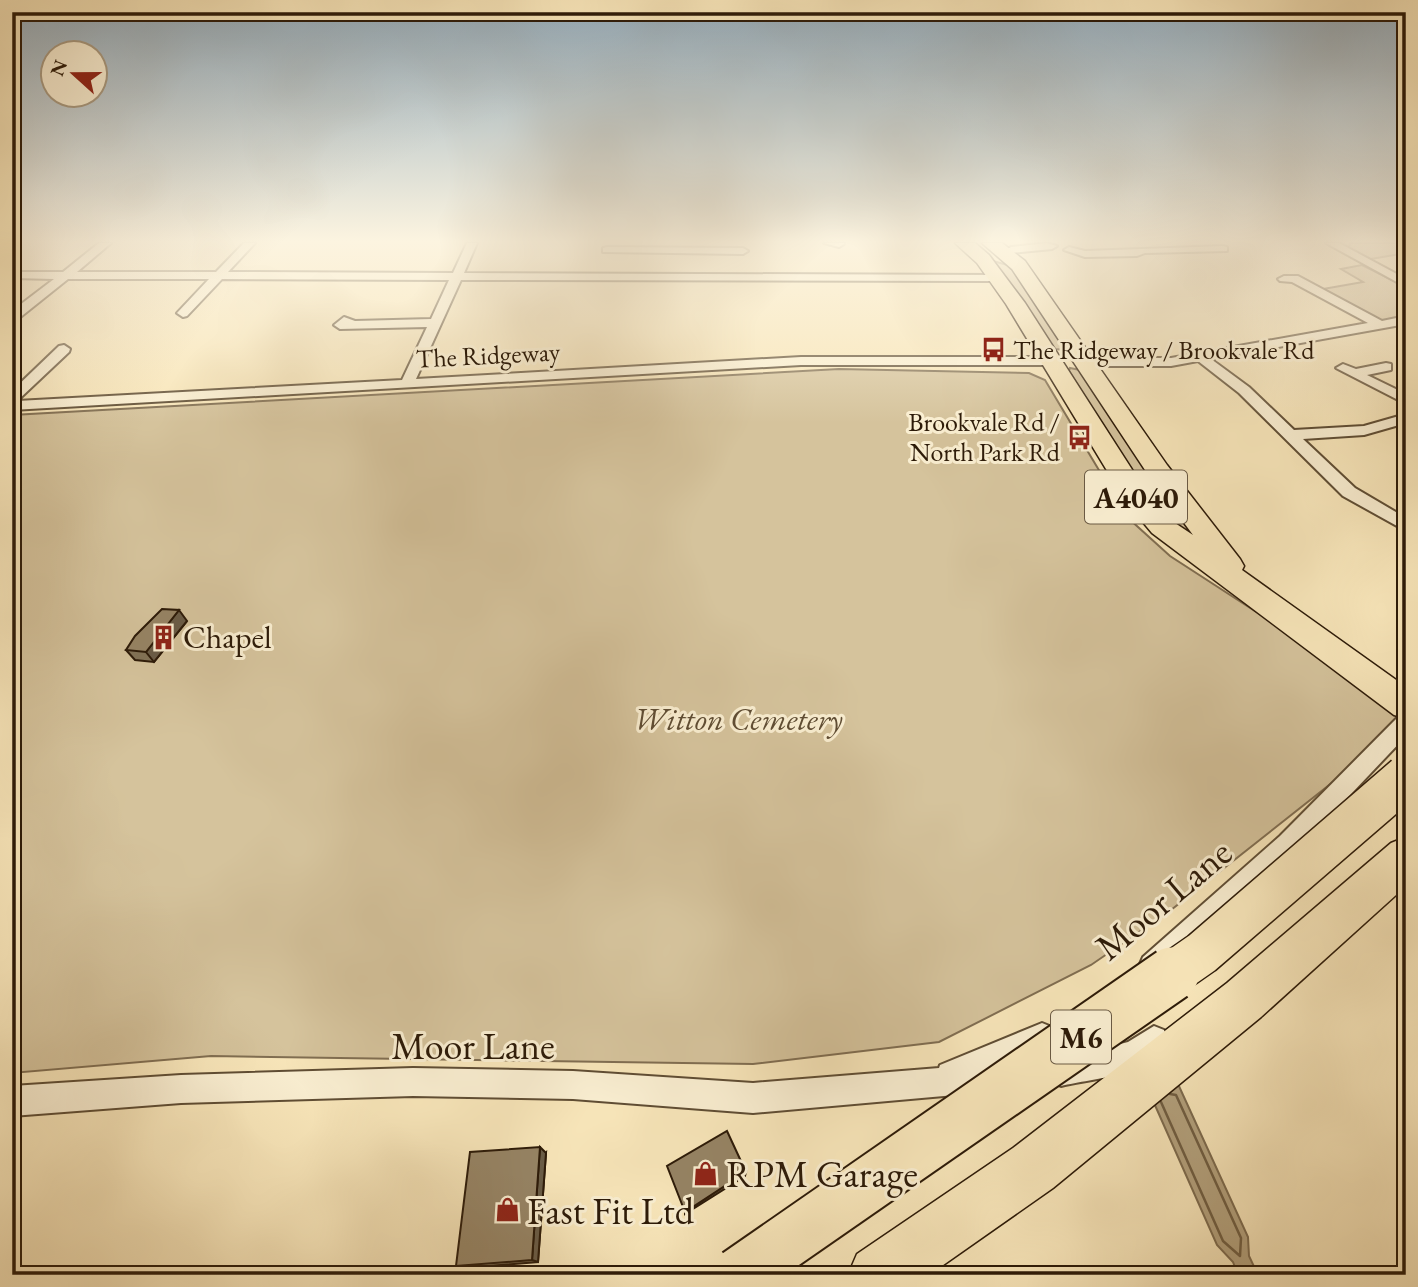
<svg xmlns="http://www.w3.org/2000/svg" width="1418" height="1287" font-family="'EB Garamond',serif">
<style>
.green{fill:#d5c39c;stroke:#806e52;stroke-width:2}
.water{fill:#b3a17d;stroke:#7d6b4e;stroke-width:2}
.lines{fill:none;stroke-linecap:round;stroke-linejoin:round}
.shore{stroke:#705e42;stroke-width:2.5}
.minor-casing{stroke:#5f4d34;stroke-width:4}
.primary-casing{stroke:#2c1a08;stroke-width:3}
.motorway-casing{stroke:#2c1a08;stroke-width:3}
.minor{fill:#faefd2;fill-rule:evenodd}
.primary{fill:#f8e6ba;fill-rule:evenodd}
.motorway{fill:#f8e6ba;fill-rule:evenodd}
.motorway-bridge-far1-casing{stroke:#2c1a08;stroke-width:46;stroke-linecap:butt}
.motorway-bridge-casing{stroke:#2c1a08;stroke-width:57;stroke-linecap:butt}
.motorway-bridge-far1{stroke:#f8e6ba;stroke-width:43}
.motorway-bridge{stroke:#f8e6ba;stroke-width:53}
.wall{fill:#817257;stroke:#2c1a08;stroke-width:2}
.shaded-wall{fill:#695c47;stroke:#2c1a08;stroke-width:2}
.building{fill:#968465;stroke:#2c1a08;stroke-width:2}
.labels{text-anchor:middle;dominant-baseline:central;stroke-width:6;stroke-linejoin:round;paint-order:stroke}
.far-poi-label{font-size:26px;fill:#2c1a08;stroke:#faefd2;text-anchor:start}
.far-street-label{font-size:26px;fill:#2c1a08;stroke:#faefd2}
.shield{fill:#faefd2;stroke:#6a5a45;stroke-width:2}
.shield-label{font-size:30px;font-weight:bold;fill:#2c1a08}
.poi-label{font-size:32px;fill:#2c1a08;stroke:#faefd2;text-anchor:start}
.park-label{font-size:32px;font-style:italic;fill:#5f4d34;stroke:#faefd2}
.near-street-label{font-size:38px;fill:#2c1a08;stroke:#faefd2}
.near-poi-label{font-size:38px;fill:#2c1a08;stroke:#faefd2;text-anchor:start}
</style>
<rect width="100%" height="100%" fill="#f8e6ba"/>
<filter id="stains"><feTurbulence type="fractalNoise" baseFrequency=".00286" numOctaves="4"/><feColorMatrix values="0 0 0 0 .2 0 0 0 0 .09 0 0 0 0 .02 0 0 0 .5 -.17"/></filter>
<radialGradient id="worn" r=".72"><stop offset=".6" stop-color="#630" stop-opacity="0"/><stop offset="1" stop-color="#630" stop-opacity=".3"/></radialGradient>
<g class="green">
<path d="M1350,243H1406V253L1365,260L1348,250Z"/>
<path d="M993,261L1015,267L1068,350L1054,349Z"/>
<path d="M1362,265L1406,287V316L1381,321L1323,289L1363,282L1341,269Z"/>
<path d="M1070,368L1080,370L1203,546L1162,515L1142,489L1069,371Z"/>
<path d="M839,369L1029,373L1045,380L1127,517L1170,556L1406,709L1376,748L1171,910L1091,965L939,1042L753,1064L211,1056L12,1073V415Z"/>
</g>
<path class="water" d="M1178,1084L1248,1237L1249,1256L1258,1275H1238L1233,1262L1217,1245L1150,1094Z"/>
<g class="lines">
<path class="shore" d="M1161,1102L1223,1241L1240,1256L1241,1238L1176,1095L1170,1094"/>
<defs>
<g id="minor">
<path d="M99,243H111L77,272H216L244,243H255L228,272L453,273L467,243H477L464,273L997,275L1003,278L997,281L461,280L416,379L801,357H1051L1058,361L1051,365H801L12,410V391L59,346L64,345L70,349L69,352L17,401L402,380L427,327L340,329L334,325L344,317L355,321L431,319L449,280L222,279L187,316L183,317L177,313L209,279H68L18,319H12V311L54,279L12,278V272H63Z"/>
<path d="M824,243H844V244L839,247Z"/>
<path d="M1047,243L1057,246L1052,249L1011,253L1006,250L1011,247Z"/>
<path d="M1326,243H1339L1406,279V287Z"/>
<path d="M1223,246L1227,247V251L1145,253L1137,256L1085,257L1064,250L1069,247L1085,251Z"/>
<path d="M607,247L743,248L748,251L743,254L603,252V248Z"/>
<path d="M1284,276H1298L1382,321L1406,316V324L1211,359L1249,387L1294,430L1364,426L1406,414V423L1364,435L1303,439L1355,488L1406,518V531L1343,496L1239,393L1198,361L1171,366H1082L1075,362L1082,358H1171L1368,323L1292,282L1280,281L1278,279Z"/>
<path d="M1386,363L1391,364V370L1367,375L1406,394V404L1336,368L1343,364L1356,369Z"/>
<path d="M1406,713V736L1296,852L1161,975L1152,979L1143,975L1139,966L1143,957L1280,836L1399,716Z"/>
<path d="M1042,1023L1052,1027L1056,1037L1052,1047L1007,1066L1014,1077L1010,1087L1000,1091L753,1113L573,1099L413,1096L181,1103L12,1116V1086L181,1075L413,1068L573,1071L753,1083L939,1068L940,1065Z"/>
<path d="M1154,1026L1164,1030L1168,1040C1153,1076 1094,1078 1061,1086L1051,1082L1047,1072L1051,1062L1128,1042Z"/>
</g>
<path id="primary" d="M955,243H975L989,255L1025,303L1149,496L1172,521L1193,535L1145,470L1012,269L982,243H1002L1025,261L1167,465L1240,559L1244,566L1242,570L1406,687V718L1394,715L1152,533L1126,502L1006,304L977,263Z"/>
<path id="motorway" d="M1406,837V886L1261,1017L1053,1188L929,1275H848L857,1254L1013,1148L1227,983L1391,843Z"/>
</defs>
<use href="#minor" class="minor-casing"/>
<use href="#primary" class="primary-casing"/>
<use href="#motorway" class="motorway-casing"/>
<use href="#minor" class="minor"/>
<use href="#primary" class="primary"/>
<use href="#motorway" class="motorway"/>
<defs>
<path id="motorway-bridge-far1" d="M1169,976L1202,953L1406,777"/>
<path id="motorway-bridge" d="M738,1275L1172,974"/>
</defs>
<use href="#motorway-bridge-far1" class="motorway-bridge-far1-casing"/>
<use href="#motorway-bridge" class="motorway-bridge-casing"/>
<use href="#motorway-bridge-far1" class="motorway-bridge-far1"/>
<use href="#motorway-bridge" class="motorway-bridge"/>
</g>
<g class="wall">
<path d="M187,621L154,662L135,660L126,650Z"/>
<path d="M546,1153L538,1262L465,1268L456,1266Z"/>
</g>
<g class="shaded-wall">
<path d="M179,610L187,621L154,662L146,652Z"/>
<path d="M540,1147L546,1153L538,1262L532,1260Z"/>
<path d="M746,1172L745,1176L685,1214V1212Z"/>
</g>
<g class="building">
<path d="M162,609L179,610L146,652L126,650L135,636Z"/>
<path d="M727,1131L746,1172L685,1212L667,1166Z"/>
<path d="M540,1147L532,1260L456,1266L470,1152Z"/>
</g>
<linearGradient id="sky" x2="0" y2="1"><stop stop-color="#93acbd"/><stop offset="0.57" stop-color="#fcf4e0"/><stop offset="1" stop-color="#fcf4e0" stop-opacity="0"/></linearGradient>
<rect width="1418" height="423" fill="url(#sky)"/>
<defs>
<symbol id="bus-bare" viewBox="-9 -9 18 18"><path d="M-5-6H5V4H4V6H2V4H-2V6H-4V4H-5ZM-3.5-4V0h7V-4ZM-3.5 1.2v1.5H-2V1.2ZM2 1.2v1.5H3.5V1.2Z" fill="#8f2418" stroke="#faefd2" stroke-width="2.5" paint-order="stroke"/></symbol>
<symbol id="building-bare" viewBox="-9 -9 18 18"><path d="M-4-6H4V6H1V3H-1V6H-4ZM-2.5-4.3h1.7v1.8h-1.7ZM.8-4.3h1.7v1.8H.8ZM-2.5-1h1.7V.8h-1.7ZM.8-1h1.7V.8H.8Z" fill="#8f2418" stroke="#faefd2" stroke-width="2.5" paint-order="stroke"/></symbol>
<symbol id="shop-bare" viewBox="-9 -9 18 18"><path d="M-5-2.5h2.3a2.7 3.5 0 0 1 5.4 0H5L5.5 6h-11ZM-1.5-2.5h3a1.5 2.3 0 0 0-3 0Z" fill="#8f2418" stroke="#faefd2" stroke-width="2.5" paint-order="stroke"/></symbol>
</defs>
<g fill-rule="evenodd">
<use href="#bus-bare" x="976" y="332" width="35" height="35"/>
<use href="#bus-bare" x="1062" y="420" width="35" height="35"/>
<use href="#building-bare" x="146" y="620" width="35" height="35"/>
<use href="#shop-bare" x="688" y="1156" width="35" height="35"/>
<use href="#shop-bare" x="490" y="1192" width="35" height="35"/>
</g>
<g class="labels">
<g class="far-poi-label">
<text x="1013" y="350">The Ridgeway / Brookvale Rd</text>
<text x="1060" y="422" text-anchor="end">Brookvale Rd /<tspan x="1060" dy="30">North Park Rd</tspan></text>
</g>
<g class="far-street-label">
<text transform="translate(488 355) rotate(-3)">The Ridgeway</text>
</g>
<g class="shield">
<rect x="1085" y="470.5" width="102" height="53" rx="5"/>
<rect x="1051" y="1010.5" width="60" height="53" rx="5"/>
</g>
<g class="shield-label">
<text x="1136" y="497">A4040</text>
<text x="1081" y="1037">M6</text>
</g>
<g class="poi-label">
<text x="183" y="637">Chapel</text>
</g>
<g class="park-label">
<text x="738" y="719">Witton Cemetery</text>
</g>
<g class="near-street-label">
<text transform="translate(1163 899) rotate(-40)">Moor Lane</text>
<text x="473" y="1045">Moor Lane</text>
</g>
<g class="near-poi-label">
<text x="726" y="1173">RPM Garage</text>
<text x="527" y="1210">Fast Fit Ltd</text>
</g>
</g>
<rect width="1418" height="1287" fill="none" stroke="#f8e6ba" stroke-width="42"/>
<rect x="14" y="14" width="1390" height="1259" fill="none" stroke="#2c1a08" stroke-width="3.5"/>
<rect x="21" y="21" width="1376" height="1245" fill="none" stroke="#2c1a08" stroke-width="2"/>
<g transform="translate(74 74) rotate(291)"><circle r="33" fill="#faefd2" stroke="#a89a81" stroke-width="2"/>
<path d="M0-5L12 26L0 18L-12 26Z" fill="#8f2418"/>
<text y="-10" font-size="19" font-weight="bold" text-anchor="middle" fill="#2c1a08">N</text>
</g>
<rect width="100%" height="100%" filter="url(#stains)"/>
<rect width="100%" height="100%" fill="url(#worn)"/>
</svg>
